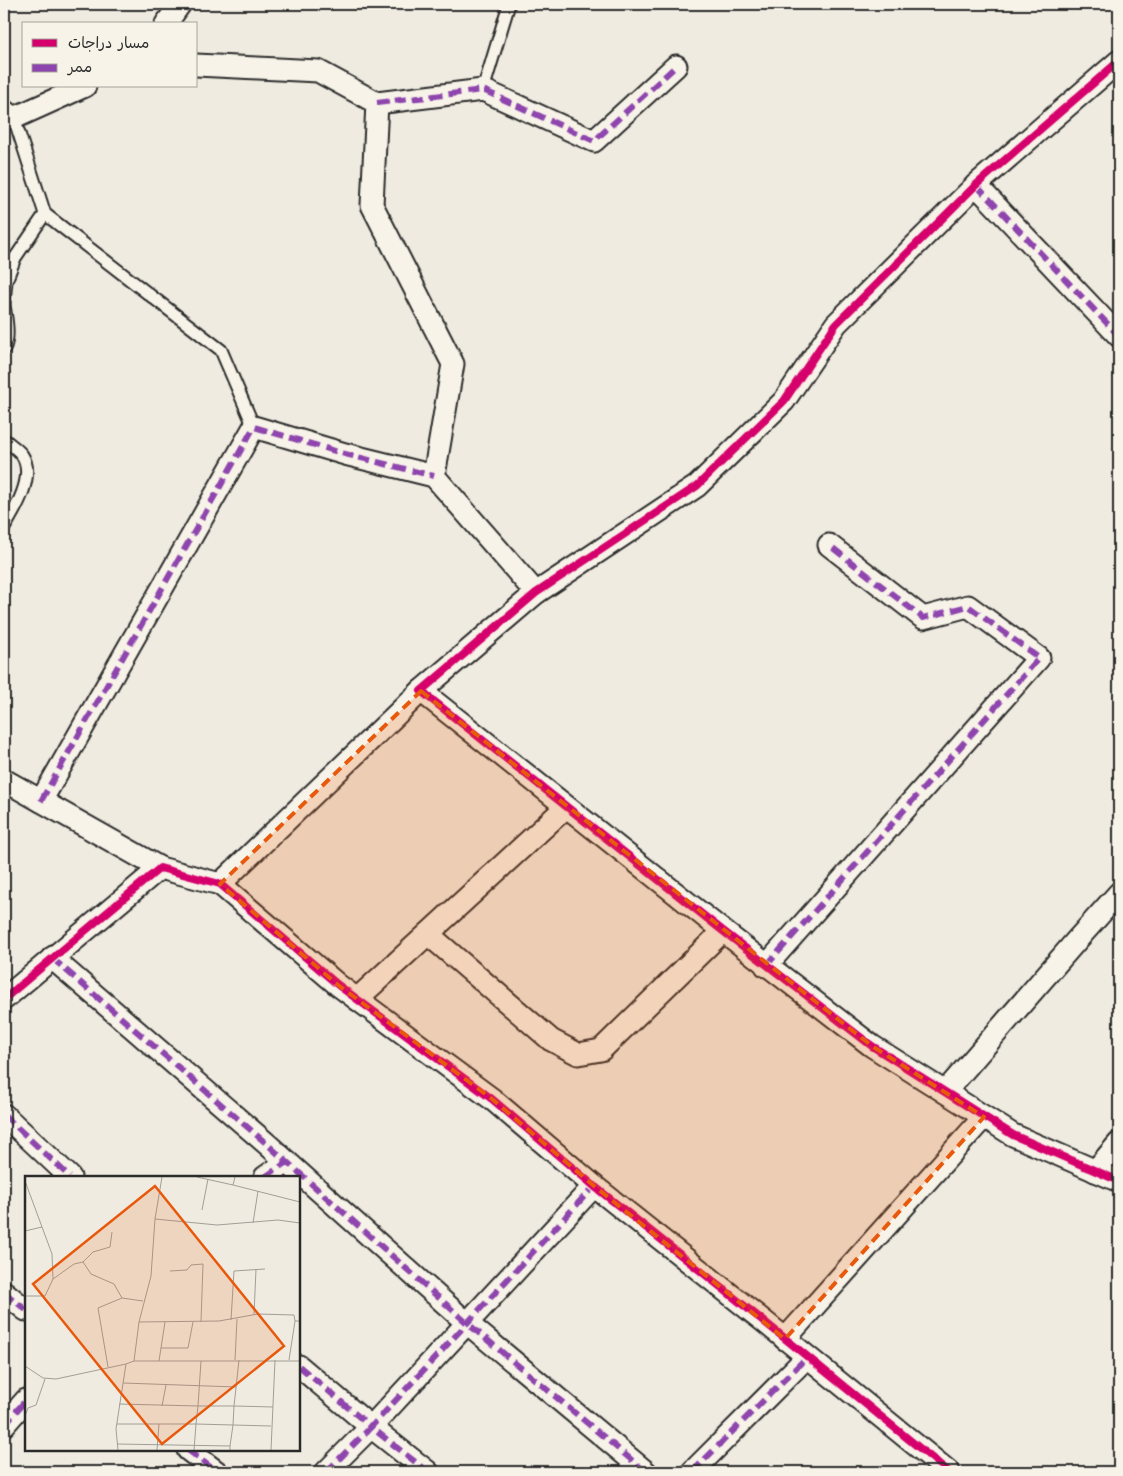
<svg xmlns="http://www.w3.org/2000/svg" width="1123" height="1476" font-family="'Architects Daughter','Playpen Sans Arabic',sans-serif">
<style>
.lines{fill:none;stroke-linecap:round;stroke-linejoin:round}
.lane-casing{stroke:#2b2b2b;stroke-width:15}
.street-casing{stroke:#2b2b2b;stroke-width:25}
.lane{stroke:#f7f3e8;stroke-width:11}
.street{stroke:#f7f3e8;stroke-width:21}
.quiet{stroke:#8e44ad;stroke-width:6;stroke-dasharray:12 6;stroke-linecap:butt}
.cycleway-casing{stroke:#f7f3e8;stroke-width:11}
.cycleway{stroke:#d6006c;stroke-width:8}
.marked{fill:#e8590c;fill-opacity:0.2;stroke:#e8590c;stroke-width:4;stroke-dasharray:10 6;stroke-linejoin:round}
.inset-road{fill:none;stroke:#a19e98;stroke-width:1}
.view{fill:#e8590c;fill-opacity:0.15;stroke:#e8590c;stroke-width:2.5}
.inset-edge{fill:none;stroke:#2b2b2b;stroke-width:2.5}
</style>
<rect width="100%" height="100%" fill="#efebe0"/>
<filter id="ink" filterUnits="userSpaceOnUse"><feTurbulence type="fractalNoise" baseFrequency=".02" numOctaves="2"/><feDisplacementMap in="SourceGraphic" scale="10" xChannelSelector="R" yChannelSelector="G"/><feConvolveMatrix kernelMatrix="1 2 1 2 8 2 1 2 1" color-interpolation-filters="sRGB"/></filter>
<g filter="url(#ink)">
<g class="lines">
<defs>
<g id="lane">
<path d="M483,90L509,4"/>
<path d="M14,118L45,214L221,350L254,427"/>
<path d="M4,303L6,281L15,258L45,214"/>
<path d="M4,305C6,318 10,337 4,349"/>
<path d="M4,439C9,444 18,449 22,455C36,476 15,510 4,528"/>
</g>
<g id="street">
<path d="M166,24L180,4"/>
<path d="M1119,61L976,185L836,324L784,401L697,486L536,593L421,691L723,931L872,1046L1013,1135L1119,1181"/>
<path d="M196,65L318,71L377,103L483,90L594,141L676,66"/>
<path d="M377,103L372,205L453,364L434,476"/>
<path d="M4,111L14,118L85,86"/>
<path d="M976,185L1119,336"/>
<path d="M4,780L160,868"/>
<path d="M41,801L254,427L345,454L434,476L536,593"/>
<path d="M220,884L421,691"/>
<path d="M428,934L551,1040L578,1054L601,1050L723,931"/>
<path d="M52,958L267,1144L467,1323L646,1472"/>
<path d="M766,966L1039,658L968,606L923,618L829,545"/>
<path d="M4,999L160,868L220,884L338,985L492,1099L594,1186L766,1323L949,1472"/>
<path d="M357,999L566,807"/>
<path d="M945,1092L1076,941L1119,893"/>
<path d="M4,1115L70,1177"/>
<path d="M1095,1171L1119,1143"/>
<path d="M265,1177L287,1162"/>
<path d="M4,1292L26,1310"/>
<path d="M785,1339L984,1117"/>
<path d="M299,1366L371,1427L594,1186"/>
<path d="M4,1425L26,1400"/>
<path d="M188,1450L217,1472"/>
<path d="M326,1472L371,1427L428,1472"/>
<path d="M692,1472L807,1357"/>
</g>
</defs>
<use href="#lane" class="lane-casing"/>
<use href="#street" class="street-casing"/>
<use href="#lane" class="lane"/>
<use href="#street" class="street"/>
<g class="quiet">
<path d="M377,103L483,90L594,141L676,66"/>
<path d="M976,185L1119,336"/>
<path d="M41,801L254,427L345,454L434,476"/>
<path d="M52,958L267,1144L467,1323L646,1472"/>
<path d="M766,966L1039,658L968,606L923,618L829,545"/>
<path d="M4,1115L70,1177"/>
<path d="M265,1177L287,1162"/>
<path d="M4,1292L26,1310"/>
<path d="M299,1366L371,1427L594,1186"/>
<path d="M4,1425L26,1400"/>
<path d="M188,1450L217,1472"/>
<path d="M326,1472L371,1427L428,1472"/>
<path d="M692,1472L807,1357"/>
</g>
<defs>
<g id="cycleway">
<path d="M1119,61L976,185L836,324L784,401L697,486L536,593L421,691L723,931L872,1046L1013,1135L1119,1181"/>
<path d="M4,999L160,868L220,884L338,985L492,1099L594,1186L766,1323L949,1472"/>
</g>
</defs>
<use href="#cycleway" class="cycleway-casing"/>
<use href="#cycleway" class="cycleway"/>
</g>
</g>
<path class="marked" d="M421,691L872,1046L984,1117L785,1339L594,1186L492,1099L338,985L220,884Z"/>
<g transform="translate(25 1176)">
<rect width="275" height="275" fill="#efebe0"/>
<path class="inset-road" d="M137,1L130,43L126,100L114,146L194,145L233,138L269,139L270,145H275M172,1L208,9L210,1M0,5L27,78L28,103M208,9L275,26M177,34L183,3M130,43L192,49L253,44L275,47M228,47L233,15M0,55L17,51M58,86L66,98L89,108L97,122M145,95L162,94L166,89L178,88L176,146M0,120H20L28,103L49,88L58,86L68,76L85,71L87,56M229,139L231,93M206,144L209,95L240,93M136,172H163L168,146M210,184L212,143M264,184L270,145M109,185L114,146M134,185L140,146M0,190L18,202L31,203L101,188M83,191L73,132L97,122L118,125M98,207L211,211M94,228L173,230L176,185M137,230L141,209M0,240L3,232L11,229L20,203M92,248H134L132,274M134,248H171L169,274M246,250L208,249L209,230L248,231M92,268L205,270V274M205,270L208,249L171,248L173,230H209L214,184M93,274L91,253L101,188L109,185H275M246,274L250,184"/>
<path class="view" d="M130,10L259,170L137,268L8,108Z"/>
<rect width="275" height="275" class="inset-edge"/>
</g>
<rect width="1123" height="1476" fill="none" stroke="#f7f3e8" stroke-width="20"/>
<rect x="10" y="10" width="1103" height="1456" fill="none" stroke="#2b2b2b" stroke-width="2" filter="url(#ink)"/>
<rect x="22" y="22" width="175" height="65" fill="#f7f3e8" stroke="#a5a39c"/>
<rect x="32" y="39" width="25" height="8" fill="#d6006c" stroke="#a5a39c"/>
<text x="68" y="48" font-size="15" fill="#2b2b2b">مسار دراجات</text>
<rect x="32" y="64" width="25" height="8" fill="#8e44ad" stroke="#a5a39c"/>
<text x="68" y="72" font-size="15" fill="#2b2b2b">ممر</text>
</svg>
